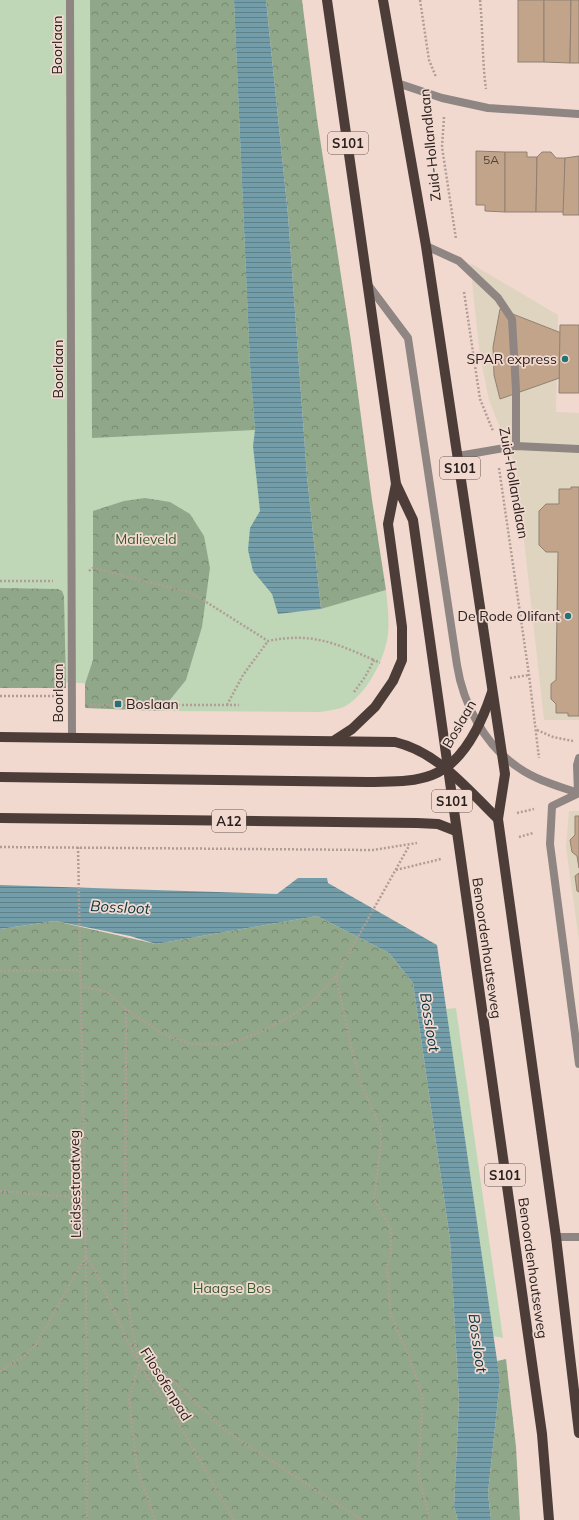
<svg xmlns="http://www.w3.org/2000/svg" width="579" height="1520" font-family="Mulish,sans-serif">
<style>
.commercial{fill:#ded4bf}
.green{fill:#bfd7b7}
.forest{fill:url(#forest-crowns)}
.water{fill:url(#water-rules)}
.building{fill:#c2a48a;stroke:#908072}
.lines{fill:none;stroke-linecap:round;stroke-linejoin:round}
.path{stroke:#b09d96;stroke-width:2.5;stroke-dasharray:2 2;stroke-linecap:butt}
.service{stroke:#8f8582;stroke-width:8}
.minor{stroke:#8f8582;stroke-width:8}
.primary{stroke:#4d3d38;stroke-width:10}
.poi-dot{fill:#267175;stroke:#f1d9d0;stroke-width:1.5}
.labels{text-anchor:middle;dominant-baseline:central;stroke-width:3.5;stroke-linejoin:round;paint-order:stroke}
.number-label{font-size:12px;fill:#4f4138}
.shield{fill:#f1d9d0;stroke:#655853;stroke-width:1}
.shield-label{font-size:13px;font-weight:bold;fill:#29201d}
.street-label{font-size:14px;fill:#29201d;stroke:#f1d9d0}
.poi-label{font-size:14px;fill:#29201d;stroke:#f1d9d0;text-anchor:end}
.park-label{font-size:14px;fill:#395a2d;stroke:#f1d9d0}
.water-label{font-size:15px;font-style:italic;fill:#09343e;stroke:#f1d9d0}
</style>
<defs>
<pattern id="forest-crowns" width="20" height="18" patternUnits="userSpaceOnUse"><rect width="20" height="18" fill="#90a789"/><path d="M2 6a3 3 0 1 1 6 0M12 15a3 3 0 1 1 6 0" fill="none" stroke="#76886f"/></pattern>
<pattern id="water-rules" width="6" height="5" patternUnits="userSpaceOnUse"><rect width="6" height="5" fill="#739ea9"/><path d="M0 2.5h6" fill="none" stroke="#5e8089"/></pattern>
</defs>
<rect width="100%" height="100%" fill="#f1d9d0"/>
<g class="commercial">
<path d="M470,263L558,315L556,412L579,413V720H544L516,468L489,400L480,356Z"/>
<path d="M569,811H579V940L566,847Z"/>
</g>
<g class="green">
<path d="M0,0H251L297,612L321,609L386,590C388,609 391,630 385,648C380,668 361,701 341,708C334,710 326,711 320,712L161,711L179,688L0,679Z"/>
<path d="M456,1008L503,1338L493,1336L446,1009Z"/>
</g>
<g class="forest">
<path d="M90,0H234L250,365L255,430L92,438Z"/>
<path d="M266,0H302L317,119L351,341L372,500L386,590L321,609L307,476L288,215Z"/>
<path d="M145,498L170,502L190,514L204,536L210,568L202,627L186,680L161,711L85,708V684L93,660V511L124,501Z"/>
<path d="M0,588L58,589L62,591L64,596L66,688H0Z"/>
<path d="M317,916L389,953L413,983L450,1240L459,1401L454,1507L458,1520H0V929L55,921L156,944Z"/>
<path d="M506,1359L516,1447L520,1520H491L488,1493L500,1381L497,1361Z"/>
</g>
<g class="water">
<path d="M234,0H266L288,215L307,476L321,609L278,614L272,594L253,571L248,550L250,528L260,511L253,446L255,430L250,365Z"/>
<path d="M298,878H327L328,883L437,945L500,1381L488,1493L491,1520H458L454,1507L459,1401L450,1240L413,983L389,953L317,916L156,944L130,936L55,921L0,929V885L277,894Z"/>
</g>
<g class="building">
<rect x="518" y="0" width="26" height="62"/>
<path d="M544,0H571L570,63L544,62Z"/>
<path d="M571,0H579V63H570Z"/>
<path d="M476,151L505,152V212L485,211V205H476Z"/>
<path d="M505,152H527V157H537L536,212H505Z"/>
<path d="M542,152H551L556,158H565L564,212H536L537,157Z"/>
<path d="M579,156V215H563L565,158Z"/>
<path d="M500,309L569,336L568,375L500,399L494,375L493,347Z"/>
<path d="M560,325H579V393H559Z"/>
<path d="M571,487H579V716H568V713H556V704L551,699V684L556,680L558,552H546L539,545V511L546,504H559V489H571Z"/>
<path d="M575,816H579V868L577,856L572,852L570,840L575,835Z"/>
<path d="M579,873V892L577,891L575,876Z"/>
</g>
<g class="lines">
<g class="path">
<path d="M420,0L429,60L436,77"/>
<path d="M480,0C483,30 482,59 486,89"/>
<path d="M444,117L442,147L456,239"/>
<path d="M464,292L480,399L493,431"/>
<path d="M499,468L529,675L539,758"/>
<path d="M89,571L93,568L192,593L268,641C312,632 335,643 374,660"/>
<path d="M0,581H53"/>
<path d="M510,678L529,675"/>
<path d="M354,692L365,677L374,660L380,663"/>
<path d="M0,696H54"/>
<path d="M90,705H239"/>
<path d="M227,705L243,675L268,641"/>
<path d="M537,730L553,737L573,741"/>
<path d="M517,813L534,809"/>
<path d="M519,837L533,833"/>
<path d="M0,847L373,850L417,843"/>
<path d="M78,847L86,1256L87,1520"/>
<path d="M396,870L441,859"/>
<path d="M0,971L80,970"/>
<path d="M336,976L351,1046L362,1086L380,1126L381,1143L374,1199L391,1229V1254L387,1267L391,1316L409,1356L423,1398L418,1472L430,1520"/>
<path d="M80,986L107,992L126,1009L163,1034L191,1044H229L260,1032L289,1017L312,1002L336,976L409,846"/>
<path d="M126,1009L125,1287L139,1365L129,1399L137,1467L155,1520"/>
<path d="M0,1191L86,1198"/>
<path d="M139,1365L175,1417L234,1520"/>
<path d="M140,1366L171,1379L226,1431L362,1520"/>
<path d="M0,1371L26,1355L37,1343L86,1256L95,1270L137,1361"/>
</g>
<g class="service">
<path d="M70,0L72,738"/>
<path d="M426,246L459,261L498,298L512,319L516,390V446"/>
<path d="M369,286L408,338L457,665C463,704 485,746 519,768C536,780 558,786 578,793"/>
</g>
<g class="minor">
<path d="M397,83L442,98L488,108L579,114"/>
<path d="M458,456L516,446L579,449"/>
<path d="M578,793L577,765L579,758"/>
<path d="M579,793L552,806L550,844L579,1064"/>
<path d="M556,1237H579"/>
</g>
<g class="primary">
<path d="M327,0L396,484L413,520L542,1434L549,1520"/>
<path d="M383,0L426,246L505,774L498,819L556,1237L579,1433"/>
<path d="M0,737L395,742C438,752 467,789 498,819"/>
<path d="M335,740L352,729L375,707L393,681L402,660V627L388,524L396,484"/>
<path d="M0,777L368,782C389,781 411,783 432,775C464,763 482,722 492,692"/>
<path d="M0,818L417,823L438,824L456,831"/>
</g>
</g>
<g class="poi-dot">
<circle cx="565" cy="359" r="4"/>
<circle cx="568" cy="616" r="4"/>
<rect x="114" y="700" width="8" height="8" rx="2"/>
</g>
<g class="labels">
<g class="number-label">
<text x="491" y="159">5A</text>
</g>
<g class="shield">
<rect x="328" y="132" width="40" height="22" rx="3"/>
<rect x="440" y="457" width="40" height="22" rx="3"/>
<rect x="432" y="790" width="40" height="22" rx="3"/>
<rect x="212" y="810" width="34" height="22" rx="3"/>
<rect x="485" y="1164" width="40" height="22" rx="3"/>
</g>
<g class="shield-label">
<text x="348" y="143">S101</text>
<text x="460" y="468">S101</text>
<text x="452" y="801">S101</text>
<text x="229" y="821">A12</text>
<text x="505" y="1175">S101</text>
</g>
<g class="street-label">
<text transform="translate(57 45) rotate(-90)">Boorlaan</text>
<text transform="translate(430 145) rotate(-96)">Zuid-Hollandlaan</text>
<text transform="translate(58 369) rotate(-90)">Boorlaan</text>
<text transform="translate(514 483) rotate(80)">Zuid-Hollandlaan</text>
<text transform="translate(58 693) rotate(-90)">Boorlaan</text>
<text transform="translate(459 724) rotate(-60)">Boslaan</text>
<text transform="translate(487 948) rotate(82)">Benoordenhoutseweg</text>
<text transform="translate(75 1184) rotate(-91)">Leidsestraatweg</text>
<text transform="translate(533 1268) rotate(82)">Benoordenhoutseweg</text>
<text transform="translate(166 1384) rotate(58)">Filosofenpad</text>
</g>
<g class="poi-label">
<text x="557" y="359">SPAR express</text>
<text x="560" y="616">De Rode Olifant</text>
<text x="126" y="704" text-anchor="start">Boslaan</text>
</g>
<g class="park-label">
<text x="146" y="539">Malieveld</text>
<text x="232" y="1288">Haagse Bos</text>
</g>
<g class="water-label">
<text transform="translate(120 907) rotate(3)">Bossloot</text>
<text transform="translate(430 1022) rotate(81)">Bossloot</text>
<text transform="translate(478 1343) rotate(82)">Bossloot</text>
</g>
</g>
</svg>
